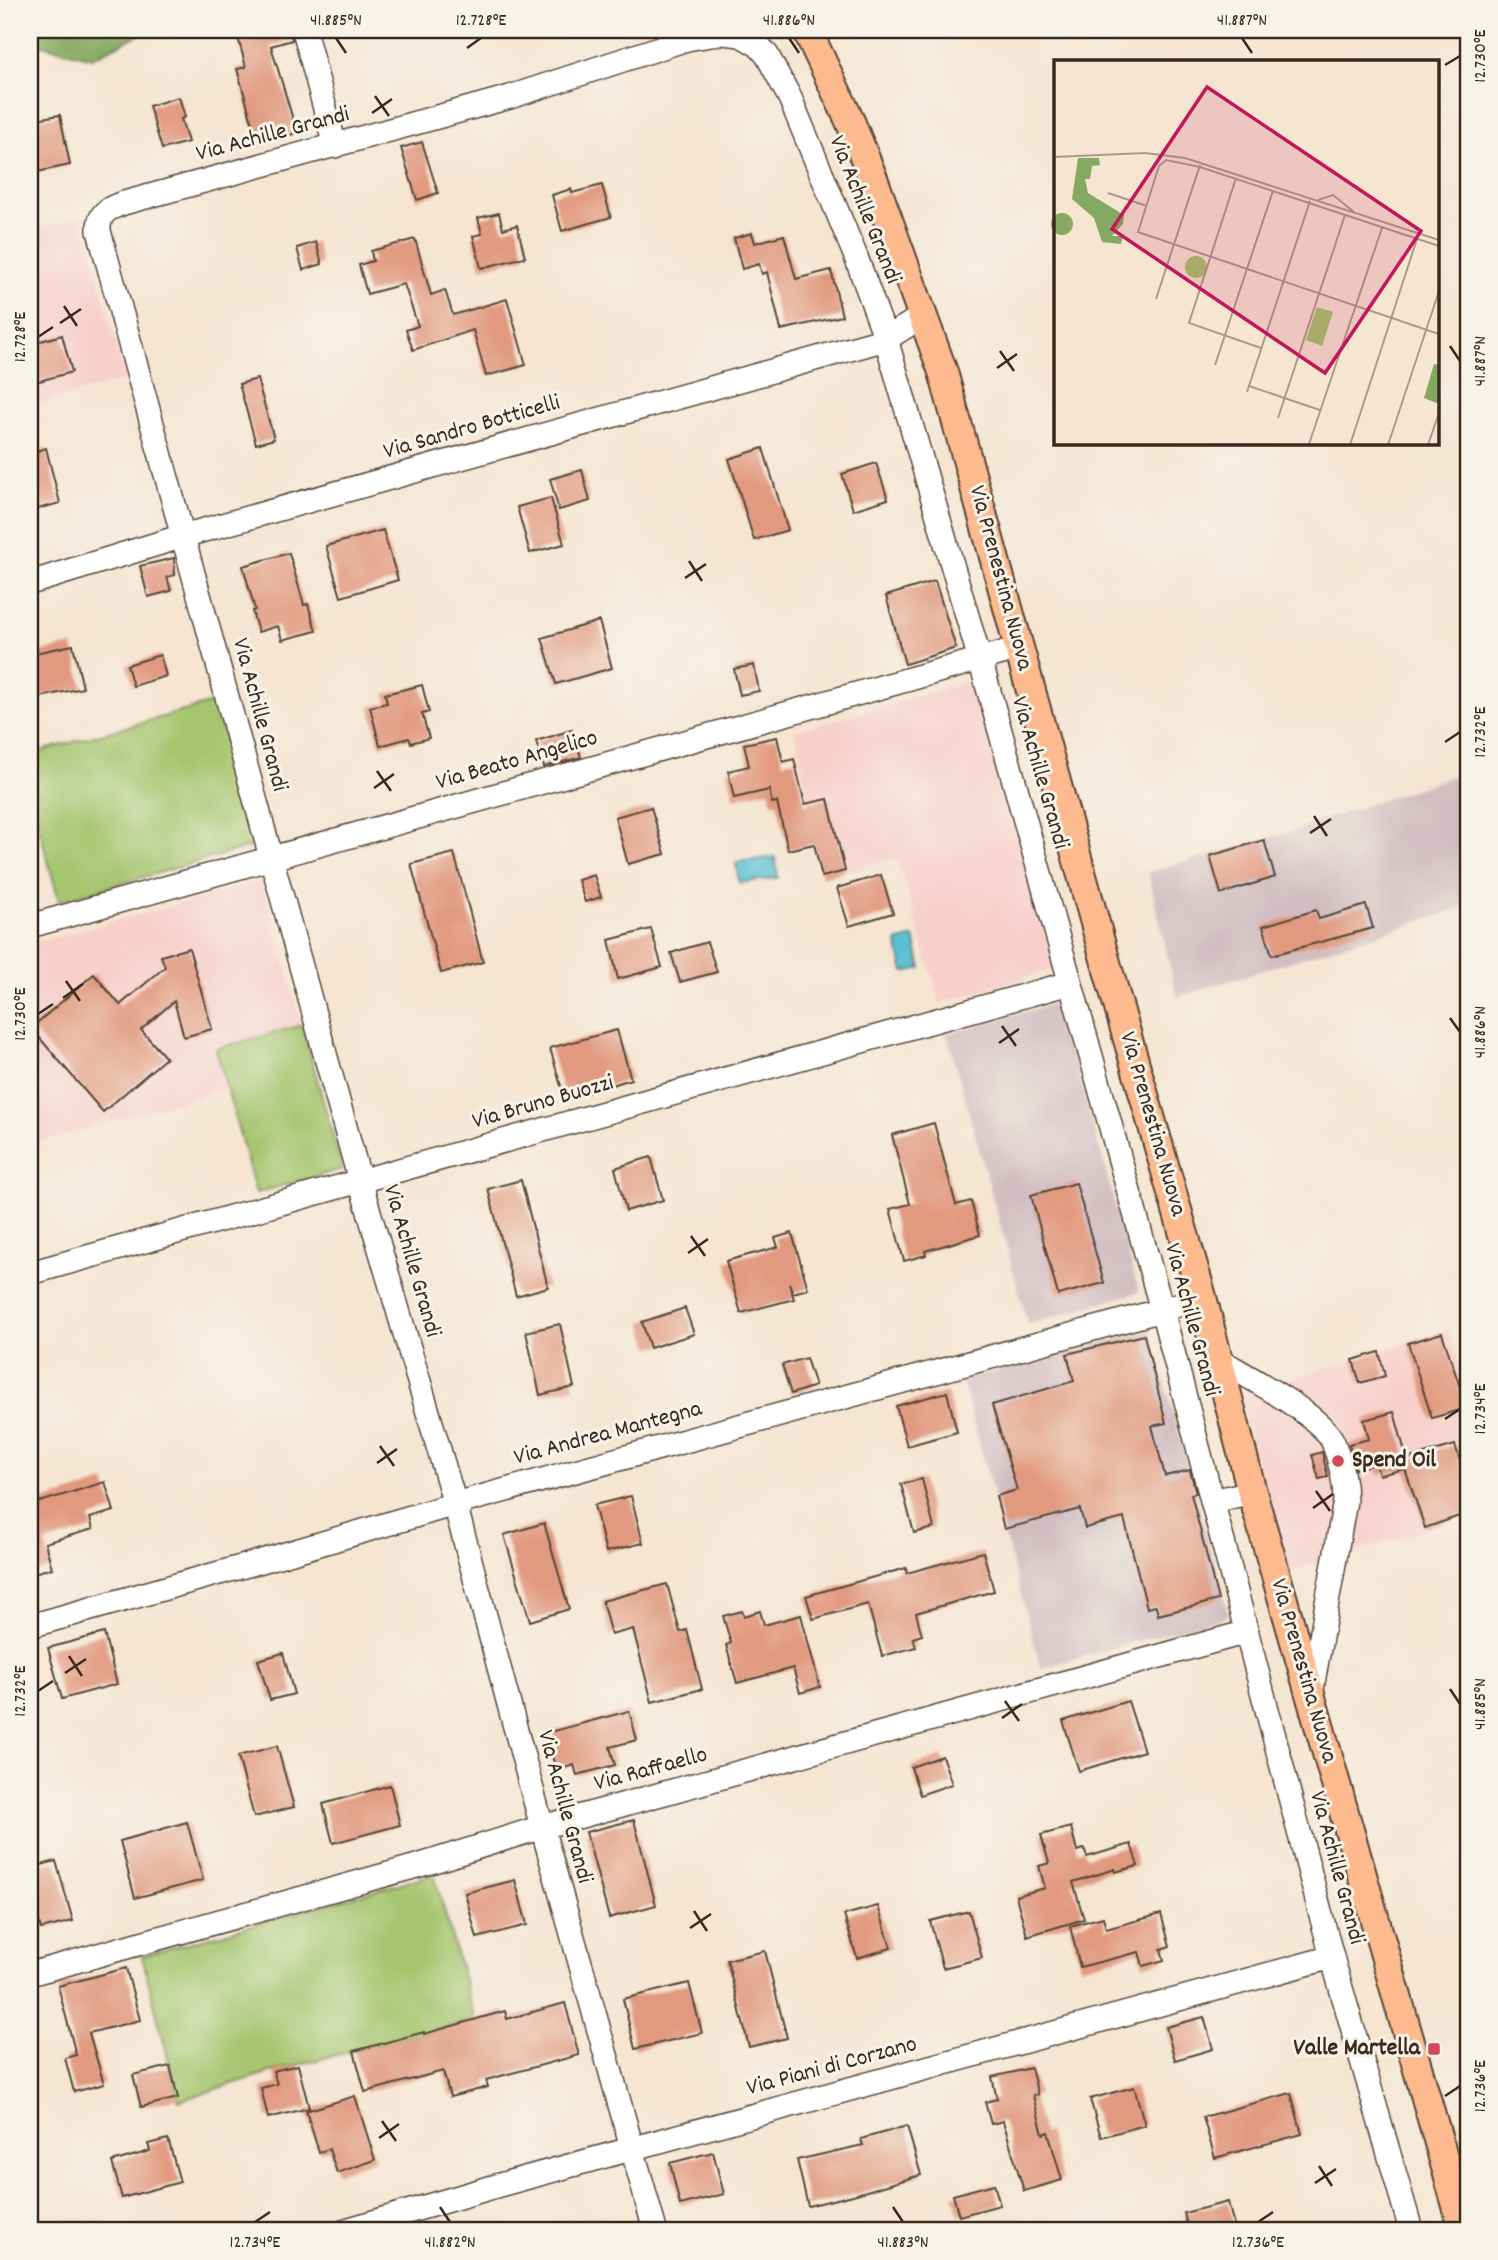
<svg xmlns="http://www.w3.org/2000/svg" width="1498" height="2260" font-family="Dekko,sans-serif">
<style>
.built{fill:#f7d0ca}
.industrial{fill:#d2bec2}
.green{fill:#a5c56e;stroke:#707846;stroke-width:2}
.forest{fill:#84aa61;stroke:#606a40;stroke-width:2}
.water{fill:#58c1d4;stroke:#4a7679;stroke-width:2}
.building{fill:#e1997f}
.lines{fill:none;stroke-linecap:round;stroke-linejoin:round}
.minor-casing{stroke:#574639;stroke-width:26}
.major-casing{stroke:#574639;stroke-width:32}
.minor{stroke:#fff;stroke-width:23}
.major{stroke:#fcba8e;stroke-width:28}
.ticks{fill:none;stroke:#3b2a1e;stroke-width:2.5}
.poi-dot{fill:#d1495b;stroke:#f7f3e8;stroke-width:2.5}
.labels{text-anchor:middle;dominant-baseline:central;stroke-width:6;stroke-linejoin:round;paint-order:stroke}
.street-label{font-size:24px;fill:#3b2a1e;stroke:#f7f3e8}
.poi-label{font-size:24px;font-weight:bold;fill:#3b2a1e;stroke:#f7f3e8;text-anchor:start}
.inset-road{fill:none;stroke:#ab9a89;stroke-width:2}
.view{fill:#c2185b;fill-opacity:0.15;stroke:#c2185b;stroke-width:3.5}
.inset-edge{fill:none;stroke:#3b2a1e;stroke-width:3.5}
.neatline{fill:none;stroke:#3b2a1e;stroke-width:2.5}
.ticks-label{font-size:18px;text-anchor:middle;fill:#3b2a1e}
</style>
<rect width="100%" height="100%" fill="#f7f3e8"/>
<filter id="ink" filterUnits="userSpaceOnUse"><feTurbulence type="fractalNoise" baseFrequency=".0143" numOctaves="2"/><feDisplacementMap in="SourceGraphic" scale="14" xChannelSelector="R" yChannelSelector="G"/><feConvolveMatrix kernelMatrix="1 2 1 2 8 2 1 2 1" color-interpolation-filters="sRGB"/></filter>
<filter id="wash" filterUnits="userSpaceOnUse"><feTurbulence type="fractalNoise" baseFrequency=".00686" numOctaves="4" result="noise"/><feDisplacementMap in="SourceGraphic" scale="28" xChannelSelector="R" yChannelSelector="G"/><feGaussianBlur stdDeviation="1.57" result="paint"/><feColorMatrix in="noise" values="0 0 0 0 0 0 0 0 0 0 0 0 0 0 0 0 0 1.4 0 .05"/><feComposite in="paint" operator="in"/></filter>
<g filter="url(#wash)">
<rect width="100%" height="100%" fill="#f5e5d1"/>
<g class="built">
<path d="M82,217L126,380L30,406V230Z"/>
<path d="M975,680L1054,969L940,1003L897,858L845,871L828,799L809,803L795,731Z"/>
<path d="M262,881L302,1025L217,1049L227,1088L40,1142L30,1107V944Z"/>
<path d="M1449,1330L1468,1395V1516L1288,1572L1238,1395Z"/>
</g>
<g class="industrial">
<path d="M1468,771V906L1177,997L1148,872L1264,840Z"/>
<path d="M1059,1002L1139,1292L1028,1324L947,1034Z"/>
<path d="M1150,1329L1229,1616L1041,1668L962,1380Z"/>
</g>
<g class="green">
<path d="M216,702L253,846L59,901L30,793V754Z"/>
<path d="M302,1025L342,1169L256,1193L216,1049Z"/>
<path d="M434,1874L475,2020L273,2071L179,2101L142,1956Z"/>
</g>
<path class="forest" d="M30,30H148L92,58L30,42Z"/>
<g class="water">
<path d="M775,857L778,878L739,883L736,862Z"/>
<path d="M914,937L921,968L904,972L897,942Z"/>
</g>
<g id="blocks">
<g class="building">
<path d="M236,30H290L292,40L271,46L297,133L258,143L237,69L246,67Z"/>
<path d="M179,97L185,117L181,119L188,142L162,149L149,106Z"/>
<path d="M60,115L70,165L37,172L36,169L30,170V120Z"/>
<path d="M422,142L438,193L417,200L401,148Z"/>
<path d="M602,185L611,217L562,231L552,195L571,189L572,193Z"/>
<path d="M499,213L503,229L517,225L525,257L481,268L473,236L482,234L478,218Z"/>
<path d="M752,233L755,243L784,235L796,279L831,270L842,316L781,330L767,272L762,274L759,264L742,269L734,238Z"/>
<path d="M415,239L431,295L445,290L453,315L507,299L526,365L486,376L473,330L413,350L406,330L418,326L404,284L367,294L359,265L373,261L371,251Z"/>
<path d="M316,242L322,264L303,270L297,248Z"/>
<path d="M62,335L72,372L32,383L30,373V344Z"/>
<path d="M257,379L274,439L256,444L239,384Z"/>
<path d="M46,448L60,503L30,511V453Z"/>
<path d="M763,448L788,530L754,540L729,459Z"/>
<path d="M876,463L888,499L853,510L842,474Z"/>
<path d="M582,470L590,501L559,510L550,479Z"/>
<path d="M551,498L564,544L530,553L517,507Z"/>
<path d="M383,530L398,580L341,597L326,546Z"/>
<path d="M289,553L304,605L308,604L316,631L282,640L278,626L258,632L252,611L255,610L243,566Z"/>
<path d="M174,558L175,575L167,577L171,591L148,597L140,566Z"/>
<path d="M935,581L956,648L905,664L886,596Z"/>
<path d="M599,621L612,668L556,684L542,638Z"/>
<path d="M73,645L83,688L30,699V654Z"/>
<path d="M160,655L166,676L133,686L127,665Z"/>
<path d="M754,665L759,691L740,695L734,669Z"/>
<path d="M422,685L429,712L422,714L429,738L411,743L409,738L380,746L370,707L387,703L385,694Z"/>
<path d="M572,730L581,757L544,767L536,741Z"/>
<path d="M777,737L783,762L794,759L805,804L828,799L845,871L822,877L814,844L788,850L777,802L772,803L769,790L734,798L728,771L749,766L744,744Z"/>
<path d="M651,807L665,854L628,864L615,817Z"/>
<path d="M1264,840L1275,877L1221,894L1210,856Z"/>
<path d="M454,853L483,962L441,973L411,864Z"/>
<path d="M594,875L601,897L585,902L578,880Z"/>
<path d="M881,875L893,913L849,926L837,888Z"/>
<path d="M1366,905L1373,928L1272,955L1263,926L1316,910L1319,919Z"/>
<path d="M651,929L662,967L618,979L609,940Z"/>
<path d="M707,942L717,972L680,982L671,953Z"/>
<path d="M189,948L212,1029L184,1037L174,1001L141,1030L166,1058L103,1112L31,1028L94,974L120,1005L165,967L161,956Z"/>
<path d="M617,1030L631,1079L565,1100L550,1048Z"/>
<path d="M934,1123L956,1205L971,1201L980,1235L925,1251L926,1255L904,1261L890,1209L910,1204L892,1135Z"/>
<path d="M651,1157L663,1200L626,1211L615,1168Z"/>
<path d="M521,1180L548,1287L516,1296L488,1189Z"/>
<path d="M1076,1183L1104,1283L1058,1295L1031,1195Z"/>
<path d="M792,1233L808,1289L793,1293L789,1283L794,1299L741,1313L726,1261L778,1247L775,1238Z"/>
<path d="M685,1308L694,1334L650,1348L642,1322Z"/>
<path d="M560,1324L574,1387L540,1395L526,1332Z"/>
<path d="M1442,1333L1467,1408L1432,1418L1408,1343Z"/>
<path d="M1144,1335L1166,1423L1152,1426L1165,1476L1190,1470L1196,1493L1191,1494L1218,1600L1158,1615L1156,1606L1147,1608L1124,1518L1085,1528L1080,1509L1004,1529L996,1496L1017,1490L992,1405L1074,1381L1067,1354Z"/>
<path d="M1379,1352L1385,1376L1360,1383L1353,1360Z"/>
<path d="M806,1358L815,1386L791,1394L782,1365Z"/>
<path d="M947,1392L957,1432L907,1446L896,1406Z"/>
<path d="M1394,1412L1407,1459L1455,1445L1468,1486V1513L1425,1528L1405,1469L1379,1475L1376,1464L1355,1469L1349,1444L1369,1439L1364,1420Z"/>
<path d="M1322,1452L1328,1477L1319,1479L1312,1455Z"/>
<path d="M922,1479L934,1528L914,1533L901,1484Z"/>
<path d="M105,1482L114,1511L90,1518L93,1529L45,1543L52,1568L30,1574V1505Z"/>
<path d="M631,1496L643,1543L606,1552L594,1505Z"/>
<path d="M544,1523L569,1609L530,1621L504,1535Z"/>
<path d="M983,1552L994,1591L916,1613L922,1635L913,1638L916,1647L882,1656L868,1604L813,1619L806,1596L906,1568L907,1573Z"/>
<path d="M667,1584L680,1632L687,1630L702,1689L652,1702L633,1629L611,1635L602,1601Z"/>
<path d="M742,1611L744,1616L760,1611L764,1625L801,1615L820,1687L800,1693L793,1668L737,1683L726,1645L731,1643L723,1616Z"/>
<path d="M104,1633L117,1684L62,1699L48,1648Z"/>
<path d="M283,1653L294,1694L270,1700L258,1660Z"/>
<path d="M1128,1701L1144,1751L1079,1771L1063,1721Z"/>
<path d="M629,1711L637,1740L610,1747L615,1765L577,1775L574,1765L556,1770L546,1733Z"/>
<path d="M277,1746L294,1807L254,1817L238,1756Z"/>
<path d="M942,1756L952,1784L920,1795L911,1767Z"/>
<path d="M390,1785L400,1825L333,1843L323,1804Z"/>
<path d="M634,1820L656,1905L609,1918L586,1832Z"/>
<path d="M187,1822L203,1880L135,1898L120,1841Z"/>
<path d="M1071,1827L1077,1851L1084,1849L1087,1857L1131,1844L1138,1866L1115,1872V1869L1073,1882L1084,1919L1027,1936L1016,1896L1045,1888L1039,1866L1049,1863L1041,1835Z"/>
<path d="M56,1861L73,1921L41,1929L30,1889V1868Z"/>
<path d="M515,1880L527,1925L477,1938L465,1893Z"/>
<path d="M878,1906L891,1948L857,1958L844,1915Z"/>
<path d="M969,1911L982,1958L943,1968L930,1921Z"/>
<path d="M1161,1914L1170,1946L1161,1949L1164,1960L1143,1966L1139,1952L1080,1967L1070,1926L1103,1917L1106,1929Z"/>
<path d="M765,1951L787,2038L749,2047L727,1960Z"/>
<path d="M126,1968L140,2020L89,2033L104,2084L74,2092L65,2058L76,2055L58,1986Z"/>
<path d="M689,1983L702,2033L635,2049L623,1999Z"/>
<path d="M565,2003L579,2055L486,2080L488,2087L450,2097L443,2071L365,2092L354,2051L424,2032V2034L505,2011L507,2019Z"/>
<path d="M1204,2017L1213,2049L1175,2060L1166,2027Z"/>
<path d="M298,2065L309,2108L268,2118L261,2088L277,2084L273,2071Z"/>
<path d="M170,2066L178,2098L141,2107L133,2075Z"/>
<path d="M1031,2068L1038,2095L1033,2096L1043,2134L1048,2132L1062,2180L1024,2191L1003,2121L991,2124L985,2102L997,2099L992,2077Z"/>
<path d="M1134,2087L1145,2125L1101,2137L1090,2099Z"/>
<path d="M1291,2093L1302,2134L1215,2158L1203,2117Z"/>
<path d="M355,2096L375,2160L337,2173L329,2149L319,2152L306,2111Z"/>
<path d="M907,2126L921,2175L853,2195L808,2206L797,2160L863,2145L861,2139Z"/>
<path d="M168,2139L180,2182L122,2198L112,2162L150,2151L148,2144Z"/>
<path d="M713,2152L724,2194L680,2205L670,2163Z"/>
<path d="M994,2184L1000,2205L959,2216L953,2195Z"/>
<path d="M1228,2202L1235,2230H1188L1184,2213Z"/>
</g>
</g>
</g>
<g filter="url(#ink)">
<use href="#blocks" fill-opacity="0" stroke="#574639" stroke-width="2"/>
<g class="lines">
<defs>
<g id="minor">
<path d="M304,30L335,146"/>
<path d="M30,583L183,536L886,339L924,315"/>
<path d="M30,926L1020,648"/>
<path d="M30,1273L1070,983"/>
<path d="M1218,1359C1246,1376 1321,1415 1333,1442C1340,1460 1345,1483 1345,1501L1311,1694"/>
<path d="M1213,1501L1252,1492"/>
<path d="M30,1626L255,1563L455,1504L1162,1310L1202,1297"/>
<path d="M30,1974L424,1864L542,1827L1247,1632"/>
<path d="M346,2230L503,2184L1332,1957"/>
<path d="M655,2230L542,1827L455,1504L360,1181L99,231C98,213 108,208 124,203L510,97L687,39L723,33L741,35L758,45L767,55L790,98L856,257L886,339L983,670L1162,1310L1332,1957L1411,2230"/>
</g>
<path id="major" d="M807,30L850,121L874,181L943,372L1108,970L1202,1297L1252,1492L1464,2230"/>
</defs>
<use href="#minor" class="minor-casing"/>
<use href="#major" class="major-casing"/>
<use href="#minor" class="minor"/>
<use href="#major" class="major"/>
</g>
</g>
<path class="ticks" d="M336,38L346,53M789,38L799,53M1242,38L1252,53M467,48L481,38M1445,65L1460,56M375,96L389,116M372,113L392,99M64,306L77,326M60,323L81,309M38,337L53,327M1450,346L1460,361M1000,351L1014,371M997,368L1017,354M689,561L702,581M685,578L706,564M1445,742L1460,732M377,771L391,791M374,788L394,774M1314,816L1327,836M1310,833L1331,819M66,981L80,1001M63,998L83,984M38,1014L53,1004M1450,1018L1460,1032M1002,1026L1016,1046M999,1043L1019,1029M691,1236L705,1256M688,1253L708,1239M1445,1419L1460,1409M380,1446L394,1466M377,1463L397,1449M1316,1491L1330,1511M1313,1508L1333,1494M69,1656L82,1676M65,1673L86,1659M1450,1689L1460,1704M38,1691L53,1681M1005,1701L1019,1721M1002,1718L1022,1704M694,1911L707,1931M690,1928L711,1914M1445,2096L1460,2086M382,2121L396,2141M379,2138L399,2124M1319,2166L1332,2186M1315,2183L1336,2169M440,2207L450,2222M893,2207L903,2222M255,2222L270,2212M1258,2222L1273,2212"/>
<g class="poi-dot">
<circle cx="1338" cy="1461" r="7"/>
<rect x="1427" y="2042" width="14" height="14" rx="3.5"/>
</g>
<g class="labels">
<g class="street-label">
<text transform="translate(273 135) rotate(-15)">Via Achille Grandi</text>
<text transform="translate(864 210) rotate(68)">Via Achille Grandi</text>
<text transform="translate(472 428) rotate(-16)">Via Sandro Botticelli</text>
<text transform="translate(1000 578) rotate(75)">Via Prenestina Nuova</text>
<text transform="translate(259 715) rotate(75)">Via Achille Grandi</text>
<text transform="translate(517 761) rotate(-16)">Via Beato Angelico</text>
<text transform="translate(1039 773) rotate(74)">Via Achille Grandi</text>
<text transform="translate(543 1103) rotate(-16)">Via Bruno Buozzi</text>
<text transform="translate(1152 1124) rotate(74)">Via Prenestina Nuova</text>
<text transform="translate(411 1261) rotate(74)">Via Achille Grandi</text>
<text transform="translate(1191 1320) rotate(75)">Via Achille Grandi</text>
<text transform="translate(608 1434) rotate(-15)">Via Andrea Mantegna</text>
<text transform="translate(1303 1671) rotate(74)">Via Prenestina Nuova</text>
<text transform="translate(651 1770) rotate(-15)">Via Raffaello</text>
<text transform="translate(564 1807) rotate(75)">Via Achille Grandi</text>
<text transform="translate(1336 1868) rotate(75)">Via Achille Grandi</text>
<text transform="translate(832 2067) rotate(-15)">Via Piani di Corzano</text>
</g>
<g class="poi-label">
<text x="1352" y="1461">Spend Oil</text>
<text x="1420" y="2049" text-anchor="end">Valle Martella</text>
</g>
</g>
<g transform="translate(1054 60)">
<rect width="385" height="385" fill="#f5e5d1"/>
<path d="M131 207a11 11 0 1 1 22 0a11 11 0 1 1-22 0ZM263,247L279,252L268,286L252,280Z" fill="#a5c56e"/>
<path d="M24,98H45L46,105L38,106L36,119H31L34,133L70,155L69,164L58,176H69L67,184L48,182L40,158L18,139ZM-3 164a11 11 0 1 1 22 0a11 11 0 1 1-22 0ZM380,304L385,305V344L370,338Z" fill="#84aa61"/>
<path class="inset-road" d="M0,97L91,93L131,98L385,180M182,118L135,263L207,288M54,133L93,146M264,140L279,135L300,152M385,186L146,107L112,100L105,106L84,172L385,274M102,239L146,105M161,305L219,131M195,326L266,350M193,332L256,141M224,358L291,155M255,384L328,168M296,385L363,179M334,385L385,231M374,385L385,353"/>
<path class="view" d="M153,27L367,171L271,313L58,169Z"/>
<rect width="385" height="385" class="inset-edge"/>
</g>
<rect width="1498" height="2260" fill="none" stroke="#f7f3e8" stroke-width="77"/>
<rect x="38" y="38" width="1422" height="2184" class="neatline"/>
<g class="ticks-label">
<text x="336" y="25">41.885°N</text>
<text x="481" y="25">12.728°E</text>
<text x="789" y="25">41.886°N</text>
<text x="1242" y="25">41.887°N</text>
<text transform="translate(1479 56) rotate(-90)" y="6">12.730°E</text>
<text transform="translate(19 337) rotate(-90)" y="6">12.728°E</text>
<text transform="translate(1479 361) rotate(-90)" y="6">41.887°N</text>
<text transform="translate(1479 732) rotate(-90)" y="6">12.732°E</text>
<text transform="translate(19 1014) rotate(-90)" y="6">12.730°E</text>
<text transform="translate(1479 1032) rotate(-90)" y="6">41.886°N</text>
<text transform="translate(1479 1409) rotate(-90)" y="6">12.734°E</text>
<text transform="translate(19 1691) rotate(-90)" y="6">12.732°E</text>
<text transform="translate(1479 1704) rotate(-90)" y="6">41.885°N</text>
<text transform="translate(1479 2086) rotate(-90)" y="6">12.736°E</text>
<text x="255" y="2247">12.734°E</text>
<text x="450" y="2247">41.882°N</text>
<text x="903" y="2247">41.883°N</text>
<text x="1258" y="2247">12.736°E</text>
</g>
</svg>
